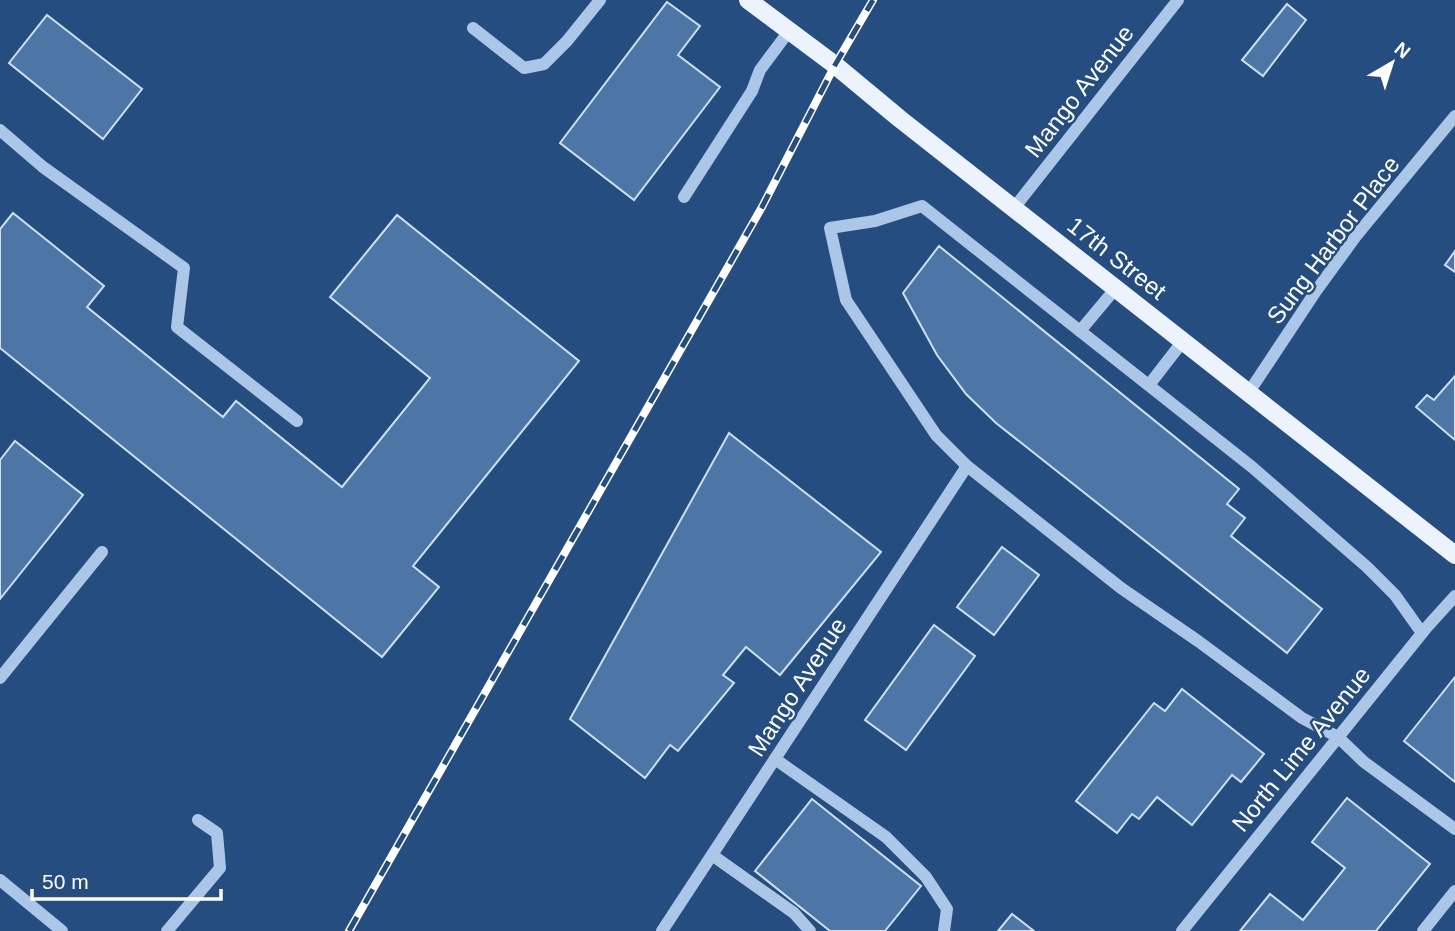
<svg xmlns="http://www.w3.org/2000/svg" width="1455" height="931" font-family="Arial,sans-serif">
<style>
.building{fill:#4d76a7;stroke:#cee0f5;stroke-width:2}
.lines{fill:none;stroke-linecap:round;stroke-linejoin:round}
.minor{stroke:#abc6e6;stroke-width:12}
.major{stroke:#ecf3fd;stroke-width:18}
.rail-casing{stroke:#fff;stroke-width:8}
.rail{stroke:#254d7f;stroke-width:5;stroke-dasharray:16;stroke-linecap:butt}
.labels{text-anchor:middle;dominant-baseline:central;stroke-width:5;stroke-linejoin:round;paint-order:stroke}
.street-label{font-size:24px;fill:#fff;stroke:#254d7f}
</style>
<rect width="100%" height="100%" fill="#254d7f"/>
<g class="building">
<path d="M667,2L700,26L678,55L720,87L634,200L560,143Z"/>
<path d="M1287,4L1306,20L1263,76L1242,60Z"/>
<path d="M47,15L142,89L103,139L9,63Z"/>
<path d="M13,213L104,286L87,307L223,417L236,401L342,487L430,378L330,297L397,215L579,361L413,566L439,587L382,657L0,348V229Z"/>
<path d="M939,246L1239,489L1227,504L1245,518L1231,536L1322,609L1287,653L996,423L966,394L937,355L903,293Z"/>
<path d="M1455,251V272L1445,265Z"/>
<path d="M1455,376V440L1416,407L1427,395L1434,400Z"/>
<path d="M729,433L881,552L780,675L746,647L723,675L734,683L678,751L670,745L645,778L570,719Z"/>
<path d="M15,441L83,495L0,599V460Z"/>
<path d="M1002,547L1039,575L994,635L957,607Z"/>
<path d="M934,625L975,656L906,750L865,720Z"/>
<path d="M1455,677V782L1404,741Z"/>
<path d="M1182,689L1264,754L1241,782L1232,775L1192,825L1157,797L1139,819L1132,814L1117,833L1076,801L1154,703L1165,711Z"/>
<path d="M1347,798L1430,864L1376,931H1240L1270,894L1303,920L1345,868L1312,842Z"/>
<path d="M812,799L921,886L885,931H830L755,871Z"/>
<path d="M1012,914L1034,931H998Z"/>
</g>
<g class="lines">
<g class="minor">
<path d="M473,28L524,68L544,64L567,41L600,0"/>
<path d="M0,130L43,167L184,268L177,327L297,421"/>
<path d="M684,197L752,91L760,70L789,31"/>
<path d="M1014,208L1178,0"/>
<path d="M1116,288L1080,331L922,206L875,221L830,228L846,300L936,435L967,466L1121,588L1198,641L1302,718L1338,737L1364,762L1455,829"/>
<path d="M1080,331L1252,467L1367,567L1395,595L1422,633"/>
<path d="M1149,385L1183,341"/>
<path d="M1249,392L1316,291L1356,236L1455,116"/>
<path d="M0,678L102,552"/>
<path d="M775,759L886,837L926,877L947,909L944,931"/>
<path d="M712,855L794,913L810,931"/>
<path d="M0,880L62,931"/>
<path d="M167,931L220,868L217,833L198,820"/>
<path d="M662,931L967,466"/>
<path d="M1182,931L1427,627L1455,596"/>
<path d="M1423,931L1455,891"/>
</g>
<path class="major" d="M748,0L835,65L900,119L1455,555"/>
<defs>
<path id="rail" d="M349,931L762,207L835,65L873,0"/>
</defs>
<use href="#rail" class="rail-casing"/>
<use href="#rail" class="rail"/>
</g>
<g class="labels">
<g class="street-label">
<text transform="translate(1079 91) rotate(-52)">Mango Avenue</text>
<text transform="translate(1333 240) rotate(-53)">Sung Harbor Place</text>
<text transform="translate(1117 258) rotate(38)">17th Street</text>
<text transform="translate(797 687) rotate(-57)">Mango Avenue</text>
<text transform="translate(1301 749) rotate(-51)">North Lime Avenue</text>
</g>
</g>
<g transform="translate(1392 63) rotate(39)" stroke="#254d7f" stroke-width="5" paint-order="stroke">
<path d="M0-5L12 26L0 18L-12 26Z" fill="#ffffff"/>
<text y="-10" font-size="19" font-weight="bold" text-anchor="middle" fill="#ffffff">N</text>
</g>
<path d="M32 889v10h189v-10" fill="none" stroke="#ffffff" stroke-width="3.5"/>
<text x="42" y="889" font-size="21" fill="#ffffff" stroke="#254d7f" stroke-width="5" paint-order="stroke">50 m</text>
</svg>
